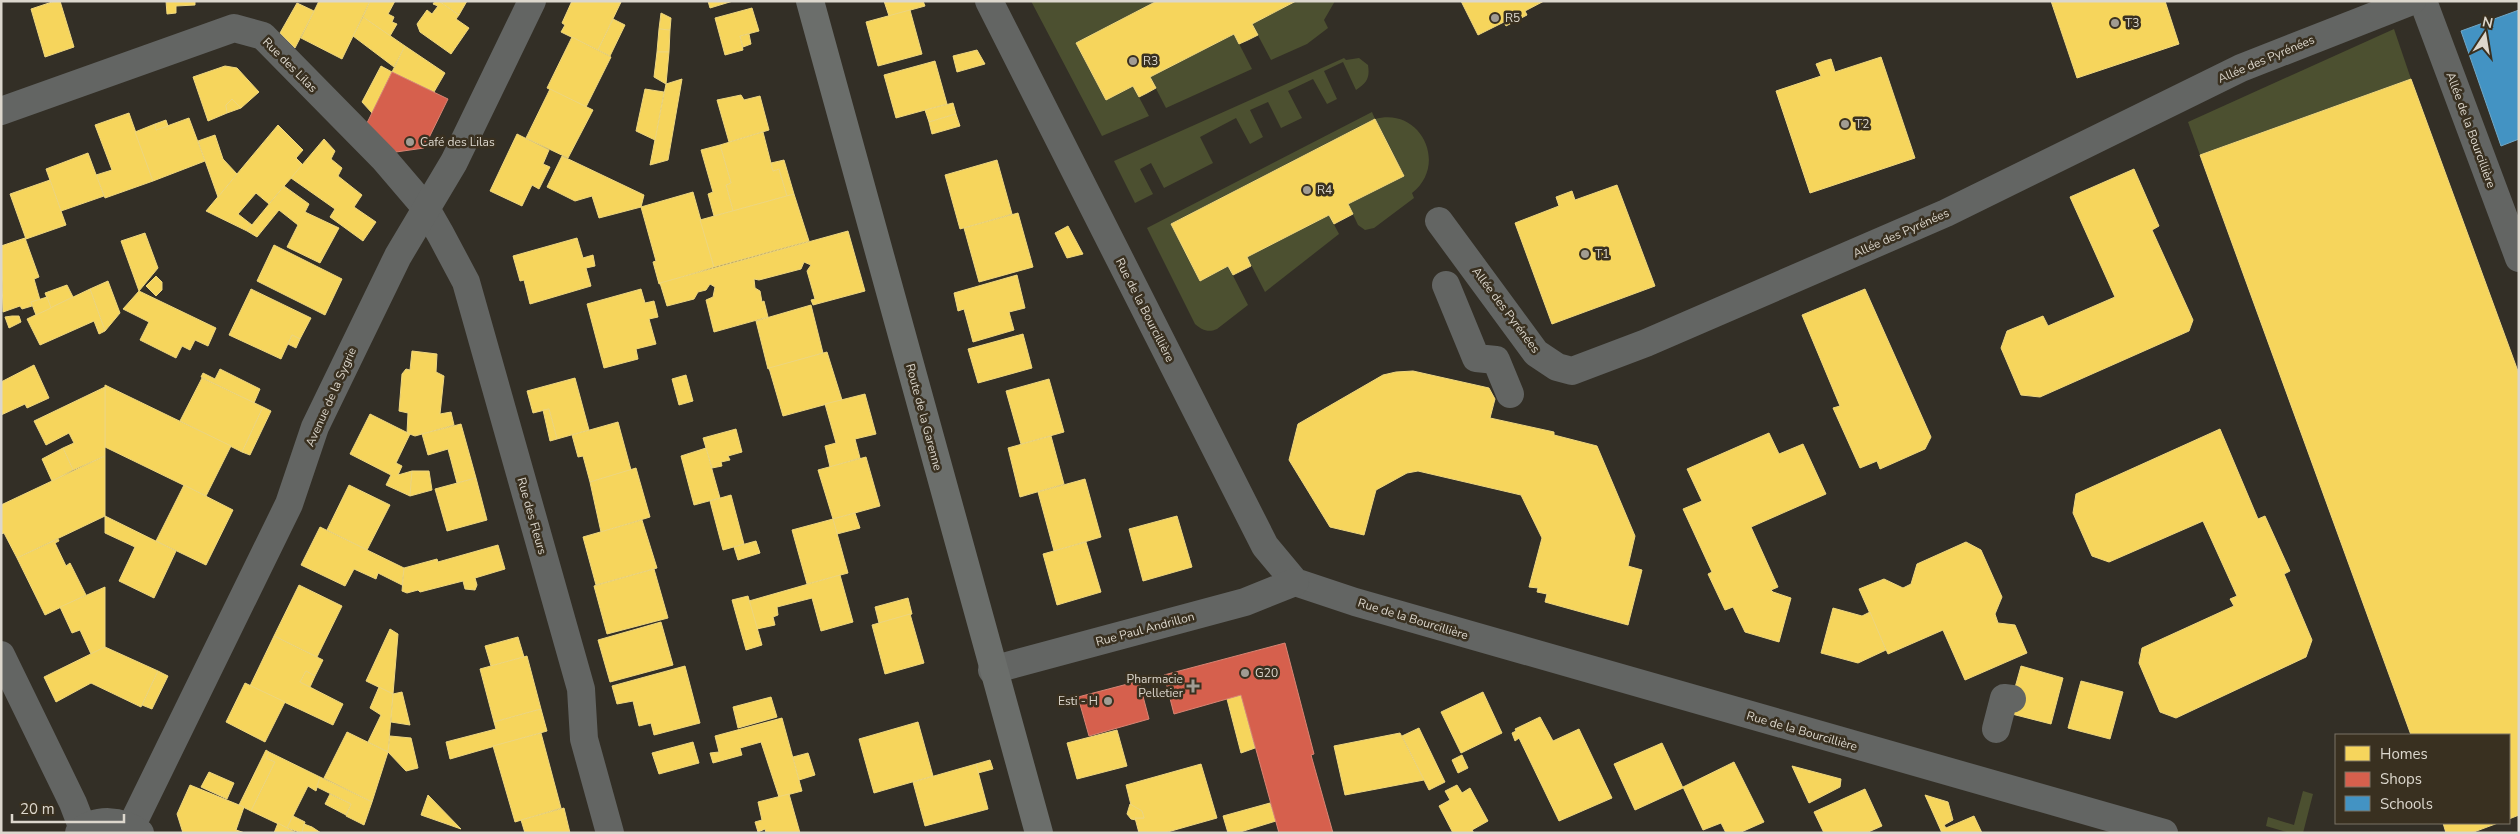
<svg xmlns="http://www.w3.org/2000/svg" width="2520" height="834" font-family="'Nunito Sans',sans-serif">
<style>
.green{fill:#4c5030}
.homes{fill:#f6d55c;stroke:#eed67e}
.shops{fill:#d6604d;stroke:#d88473}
.schools{fill:#4393c3;stroke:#71a7c6}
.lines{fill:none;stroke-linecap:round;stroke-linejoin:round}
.minor{stroke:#636563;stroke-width:28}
.major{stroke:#6b6e6b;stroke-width:28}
.poi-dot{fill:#a19c93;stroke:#393020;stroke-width:2}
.labels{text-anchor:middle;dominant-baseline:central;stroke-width:5;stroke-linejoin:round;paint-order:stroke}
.poi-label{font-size:12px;fill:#dcd7cd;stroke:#393020;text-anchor:start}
.street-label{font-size:12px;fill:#dcd7cd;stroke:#393020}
</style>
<rect width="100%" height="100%" fill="#332f26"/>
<g class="green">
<path d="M1031,1H1157L1076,44L1106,100L1133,86L1149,116L1102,136Z"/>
<path d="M1296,1H1335L1324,20L1328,28L1307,44L1271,60L1252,24Z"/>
<path d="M2394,29L2411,79L2200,155L2188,122Z"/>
<path d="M1234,34L1252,69L1166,108L1150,77Z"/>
<path d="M1344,58L1346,60L1359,58L1368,65C1370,78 1367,83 1356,90L1343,62L1324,71L1337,99L1327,104L1313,79L1288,91L1302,118L1281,128L1268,102L1250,110L1263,137L1250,144L1236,118L1200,137L1213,163L1164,188L1151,163L1140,169L1153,194L1135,203L1114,161Z"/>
<path d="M1372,112L1375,119C1420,106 1449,164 1412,193L1414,198L1374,228L1365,230L1358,225L1348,204L1404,175L1375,119L1171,224L1200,281L1228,266L1248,305L1217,329C1208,333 1202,330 1195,324L1147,228Z"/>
<path d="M1329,215L1339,234L1265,292L1247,257Z"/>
<path d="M2303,791L2313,794L2303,833H2290L2266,826L2268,817L2294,825Z"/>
</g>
<g class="homes">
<path d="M55,1H60L74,47L45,57L31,9Z"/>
<path d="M166,1H195V5L176,6V13L167,14Z"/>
<path d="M319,1H370L342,59L301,38Z"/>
<path d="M370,1H395L388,14L394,17L392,22L397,24L390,36L363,17Z"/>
<path d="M435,1H439L459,15L456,19L469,28L451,54L420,32L417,24L427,10L432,14L438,6L433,4Z"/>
<path d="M439,1H467L459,15Z"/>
<path d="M572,1L621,2L598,50L561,32L565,25L562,23Z"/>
<path d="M708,1H733L710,8Z"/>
<path d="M884,1H923L925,6L889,16Z"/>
<path d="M1157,1H1296L1252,24L1258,35L1248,40L1239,44L1234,34L1150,77L1156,88L1147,93L1139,97L1133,86L1106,100L1076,43Z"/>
<path d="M1461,1H1544L1525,11L1527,15L1506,26L1504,22L1478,35Z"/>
<path d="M2051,1H2165L2179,44L2077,78Z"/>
<path d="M297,3L314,11L295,48L280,33Z"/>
<path d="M752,8L759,31L740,36L743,50L725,55L715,18Z"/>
<path d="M910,10L922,54L878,66L866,22Z"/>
<path d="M661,13L671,18L670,30L659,29Z"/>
<path d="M363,17L405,46L394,67L353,36Z"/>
<path d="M613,19L625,25L610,56L598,50Z"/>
<path d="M659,29L670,30L669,52H657Z"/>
<path d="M749,34L751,44L743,47L740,36Z"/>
<path d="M572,37L611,57L586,107L547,88Z"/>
<path d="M405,46L445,73L434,92L392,72Z"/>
<path d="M977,50L985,64L957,72L953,56Z"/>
<path d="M657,52H669L666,84L654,77Z"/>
<path d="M1881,57L1915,158L1810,193L1776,91L1821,76L1816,64L1824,61L1831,59L1835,72Z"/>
<path d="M935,61L947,104L896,118L884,75Z"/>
<path d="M225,66L237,68L259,92L241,108L232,99L226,105L227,113L208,121L193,77Z"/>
<path d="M381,66L392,72L372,113L362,102Z"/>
<path d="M682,79L668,160L650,165L666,84Z"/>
<path d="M2411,79L2519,374V815L2509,819V735H2411L2200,155Z"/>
<path d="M550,89L593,110L568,158L526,138Z"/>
<path d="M645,89L664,92L655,140L636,131Z"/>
<path d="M741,95L744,100L760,96L769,130L729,142L717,100Z"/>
<path d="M232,99L241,108L227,113L226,105Z"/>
<path d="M953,103L956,114L929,122L925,110Z"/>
<path d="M129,113L153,181L105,198L96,175L112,170L95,125Z"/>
<path d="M956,114L960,126L932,134L929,122Z"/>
<path d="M189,118L205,161L153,181L135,132L155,124L156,130Z"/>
<path d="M1375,119L1404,176L1348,204L1353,214L1334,224L1329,215L1247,257L1251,266L1233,275L1228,266L1200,281L1171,224Z"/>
<path d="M166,120L168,126L156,130L155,124Z"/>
<path d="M278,125L303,150L296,158L303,165L284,186L269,204L256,193L238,214L252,225L247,231L206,211Z"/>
<path d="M763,132L773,171L779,169L787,196L733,211L726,185L731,183L720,145Z"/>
<path d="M517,134L549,150L543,164L550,167L539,189L532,185L522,206L490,191Z"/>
<path d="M215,135L223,159L237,174L218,197L198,141Z"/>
<path d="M324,139L335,151L331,159L342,168L338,176L362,195L354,207L376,222L363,241L330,217L335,209L291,178Z"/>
<path d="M720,145L731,183L726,185L733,211L714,216L708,194L713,192L701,150Z"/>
<path d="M88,153L104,196L61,211L46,169Z"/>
<path d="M562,156L644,195L641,207L599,218L592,196L575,201L547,187Z"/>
<path d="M784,160L794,194L787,196L779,169L773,171L771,163Z"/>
<path d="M997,160L1012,214L960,229L945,175Z"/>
<path d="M2134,169L2159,226L2152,230L2193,320L2189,331L2040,397L2021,395L2001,348L2007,331L2043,316L2048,326L2115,297L2070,197Z"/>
<path d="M50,180L66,225L26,239L10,194Z"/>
<path d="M1617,185L1655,286L1552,324L1515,223L1559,206L1556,197L1572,191L1575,200Z"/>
<path d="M284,186L309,204L305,212L339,228L320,263L287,247L298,225L279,210L257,237L247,231Z"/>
<path d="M693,192L714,267L659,284L653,262L656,261L641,207Z"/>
<path d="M794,194L809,241L714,267L700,220Z"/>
<path d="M1018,213L1033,267L979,282L964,228Z"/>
<path d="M1068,226L1083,254L1067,258L1055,233Z"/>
<path d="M848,231L865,291L813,305L811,300L815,299L807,271L811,265L804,262L801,269L759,280L754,279L755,288L760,291L762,302L764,301L768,317L714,332L706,300L713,297L715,287L710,284L706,290L698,292L694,299L667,306L660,283Z"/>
<path d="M145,233L158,268L139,291L121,241Z"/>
<path d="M25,238L39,277L34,279L40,300L31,302L32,306L22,309L20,306L3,312L1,246Z"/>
<path d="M577,238L583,258L593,255L595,266L586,268L591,286L530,304L524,280L520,281L513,256Z"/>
<path d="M274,245L342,279L325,315L257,281Z"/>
<path d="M1017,275L1025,308L1009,312L1014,330L973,342L964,309L958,311L954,293Z"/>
<path d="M156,276L162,282V290L156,296L146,286Z"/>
<path d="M108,281L120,313L105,331L90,289Z"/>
<path d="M67,285L73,297L51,308L45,293Z"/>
<path d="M90,289L105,331L99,334L94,321L40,345L27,319Z"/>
<path d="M251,289L311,318L300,339L292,335L281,359L229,335Z"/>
<path d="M641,289L645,303L654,301L658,317L649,319L656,344L636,349L638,359L604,368L587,304Z"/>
<path d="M1865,289L1931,437L1925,449L1880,469L1877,461L1860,468L1833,408L1840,406L1802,315Z"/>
<path d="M139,291L216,328L208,346L195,340L190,350L182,346L176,358L140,340L149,322L123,309Z"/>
<path d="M47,297L51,308L36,315L31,302Z"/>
<path d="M811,305L823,353L768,369L756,321Z"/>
<path d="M12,316H19L21,322L9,328L5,317Z"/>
<path d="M1023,334L1032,368L978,383L968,349Z"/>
<path d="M292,335L300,339L296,348L288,344Z"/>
<path d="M412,351L437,354L436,372L444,376L440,414L451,412L454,425L415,436L407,433L408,413L399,411L402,374L406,369L410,370Z"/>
<path d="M827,352L842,400L783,416L769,368Z"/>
<path d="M34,365L49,398L27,408L25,404L1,415V382Z"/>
<path d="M220,369L260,389L254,403L201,377L203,373L215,379Z"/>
<path d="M1413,371L1489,388L1495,399L1490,418L1554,432V435L1597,446L1635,536L1628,566L1642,570L1628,625L1545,602L1547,594L1537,592L1538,588L1529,587L1542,538L1521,495L1418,471L1407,473L1376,490L1364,535L1330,527L1289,460L1298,424L1383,375L1396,372Z"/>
<path d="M686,375L693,401L679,405L672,379Z"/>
<path d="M202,378L263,407L242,452L180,421Z"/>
<path d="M575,378L589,430L557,439L549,409L533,413L527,391Z"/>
<path d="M1049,379L1064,432L1021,444L1006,391Z"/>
<path d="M105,385L231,446L206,496L105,447Z"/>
<path d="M105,387V456L73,470L63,448L74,443L69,433L46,445L34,421Z"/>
<path d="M865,394L876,434L855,439L860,458L830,467L825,446L836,443L825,404Z"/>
<path d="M263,407L271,411L250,455L242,452Z"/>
<path d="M549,409L557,439L550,441L543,410Z"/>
<path d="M370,414L410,434L396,463L402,466L398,475L412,471L410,496L386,485L391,475L350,454Z"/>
<path d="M618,422L631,470L590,482L583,456L578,457L572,435Z"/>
<path d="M461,424L476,478L457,483L448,449L428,455L422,434Z"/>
<path d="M736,429L742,452L728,456L730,460L721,462L722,466L712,468L703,438Z"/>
<path d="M2220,429L2258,519L2265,516L2290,571L2284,574L2312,640L2306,657L2176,718L2160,712L2139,663L2142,648L2234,606L2230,599L2237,596L2203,521L2109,562L2092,556L2073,513L2076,494Z"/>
<path d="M1769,433L1779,454L1803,444L1826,494L1751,527L1778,587L1771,590L1773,592L1791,598L1779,642L1745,632L1733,607L1725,610L1708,574L1712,572L1683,509L1702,501L1687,469Z"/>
<path d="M1051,436L1064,484L1020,497L1008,448Z"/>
<path d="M63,448L73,470L52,481L42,459Z"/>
<path d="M706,448L720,498L694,505L681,456Z"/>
<path d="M105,456V516L17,558L4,533L1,534V505Z"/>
<path d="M866,457L880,506L833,519L818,470Z"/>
<path d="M636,468L650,517L601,532L590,482Z"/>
<path d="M412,471H429L432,490L410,496Z"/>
<path d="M476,478L487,520L447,531L435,489Z"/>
<path d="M1085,479L1101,537L1054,551L1038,492Z"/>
<path d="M184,485L233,510L206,565L156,541Z"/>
<path d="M349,485L390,505L367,550L327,530Z"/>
<path d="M731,495L744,544L723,550L710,501Z"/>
<path d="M855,513L860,528L837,534L833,519Z"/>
<path d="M105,516L176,551L154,598L119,581L135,547L105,533Z"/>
<path d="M1177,516L1192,567L1143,581L1129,529Z"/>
<path d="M833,519L848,573L807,584L792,530Z"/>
<path d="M642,520L657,568L596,585L583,537Z"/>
<path d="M320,527L404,568L402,585L378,573L376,579L354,569L345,586L301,565Z"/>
<path d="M58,539L59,541L55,543L66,566L70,563L86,595L45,615L17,558Z"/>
<path d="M756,541L760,553L738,560L734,547Z"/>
<path d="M1086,542L1101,592L1057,605L1043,554Z"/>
<path d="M1966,542L1981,550L2002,597L1995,614L1998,623L2015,625L2027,653L1965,680L1943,630L1888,654L1859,589L1884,579L1903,588L1911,584L1917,564Z"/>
<path d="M498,545L505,569L475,578L477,585L475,590L465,589L463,581L420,592L418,590L407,593L402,591L404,568L437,559L438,562Z"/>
<path d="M654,569L668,618L607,634L594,586Z"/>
<path d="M840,575L853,622L821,631L812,598L777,607L778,615L773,617L775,625L757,629L749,601Z"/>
<path d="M299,585L342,606L317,657L274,636Z"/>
<path d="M105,587V647L91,654L80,630L72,633L60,607Z"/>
<path d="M748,596L762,645L746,650L732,600Z"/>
<path d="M908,598L912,614L879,623L875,607Z"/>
<path d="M1833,608L1862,616L1870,612L1886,650L1858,663L1821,653Z"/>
<path d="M910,614L924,663L885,674L872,625Z"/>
<path d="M661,622L673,665L610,682L598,640Z"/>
<path d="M390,629L398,634L393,694L366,681Z"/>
<path d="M274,636L323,660L315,676L306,671L300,682L343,704L333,725L250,686Z"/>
<path d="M518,637L524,657L491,666L485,646Z"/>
<path d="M105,647L158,671L141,707L91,683L56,702L44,677Z"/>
<path d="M527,656L541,709L494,722L480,669Z"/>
<path d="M685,666L700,723L654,735L651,723L639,726L633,701L617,704L612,686Z"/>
<path d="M2021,666L2063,678L2051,724L2008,713Z"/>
<path d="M158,671L168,676L152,709L142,705Z"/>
<path d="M306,671L315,676L310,687L300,682Z"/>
<path d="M2081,681L2123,692L2110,739L2068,728Z"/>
<path d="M245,683L285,702L265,742L226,722Z"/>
<path d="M379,687L393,694L388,752L368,742L381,715L370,708Z"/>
<path d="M402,692L410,725L391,722L393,694Z"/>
<path d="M1483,692L1502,733L1461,753L1441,712Z"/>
<path d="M1241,695L1255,748L1241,753L1227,699Z"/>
<path d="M771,697L777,717L738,728L733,707Z"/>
<path d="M541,709L547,731L450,759L446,742L496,729L494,722Z"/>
<path d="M1540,717L1553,741L1579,729L1612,798L1559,821L1519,738L1515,741L1512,733L1516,731L1515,729Z"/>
<path d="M782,718L802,791L779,797L761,742L740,748L742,755L713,763L710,753L719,752L715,736Z"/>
<path d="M918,722L933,776L874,793L859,739Z"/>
<path d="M1419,728L1445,782L1429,790L1402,736Z"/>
<path d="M1117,730L1127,766L1077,779L1067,743Z"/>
<path d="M347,732L388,752L372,802L324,778Z"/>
<path d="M541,733L561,808L515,822L493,746Z"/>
<path d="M1400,733L1424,780L1345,795L1334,746Z"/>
<path d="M390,736L411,738L418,768L406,771L388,752Z"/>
<path d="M693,742L699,763L659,774L652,753Z"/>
<path d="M1662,743L1683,788L1635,810L1614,764Z"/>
<path d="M266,750L269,752L266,758L275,762L251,811L239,805Z"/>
<path d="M269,752L320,777L316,791L308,786L287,828L251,811L275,762L266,758Z"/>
<path d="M808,753L815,775L799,780L793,757Z"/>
<path d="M1462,755L1468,768L1458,773L1452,760Z"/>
<path d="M990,760L993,769L978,773L976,764Z"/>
<path d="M1734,762L1764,822L1739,833H1726L1721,823L1703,830L1683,787Z"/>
<path d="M976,764L988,809L925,826L913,782Z"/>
<path d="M1201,764L1217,818L1164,833H1139L1135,818H1144L1142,811L1131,805L1126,785Z"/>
<path d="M1792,766L1841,779L1840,787L1809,803Z"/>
<path d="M209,772L234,783L227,799L201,787Z"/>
<path d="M320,777L372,802L364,825L346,816L351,804L317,787Z"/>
<path d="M190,785L244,807L236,830L245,833H183L177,814Z"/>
<path d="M1457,785L1462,793L1470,788L1488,821L1472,830L1474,833H1453L1439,806L1450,800L1445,791Z"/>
<path d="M1865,789L1882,826L1866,833H1824L1814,812Z"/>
<path d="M330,794L351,804L346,815L325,804Z"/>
<path d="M789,794L800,833H766L765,829L758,832L755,822L762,820L758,802Z"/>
<path d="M428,795L461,829L421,815Z"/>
<path d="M1925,795L1948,802L1953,820L1944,825L1946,828L1974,816L1982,833H1942Z"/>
<path d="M1270,803L1276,821L1237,833H1228L1223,816Z"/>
<path d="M1130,804L1142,811L1144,818H1135L1136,820L1131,819L1127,814Z"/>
<path d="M564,808L570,833H525L521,820Z"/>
<path d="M293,816L305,822L302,833L287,828Z"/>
<path d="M278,823L287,828L297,833H274Z"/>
<path d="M2443,823H2498L2471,833H2446Z"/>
<path d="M304,824L312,827L321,833H302Z"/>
</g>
<g class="shops">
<path d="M392,72L448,99L424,148L396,152L367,123Z"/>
<path d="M1285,643L1314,754L1311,755L1333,833H1279L1241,695L1174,714L1164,675Z"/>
<path d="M1139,681L1149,719L1089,736L1078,697Z"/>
</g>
<path class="schools" d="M2519,10V139L2501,146L2461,31Z"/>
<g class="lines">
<g class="minor">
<path d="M989,1L1265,546L1295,582L1355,602L2164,833"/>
<path d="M2423,1L2519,258"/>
<path d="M1,111L234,28L263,36L384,159L425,207L441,235L466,282L581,689L584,739L610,833"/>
<path d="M1439,221L1536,353L1557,367L1572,371L1646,343L1946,213L2241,68L2412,1"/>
<path d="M1446,285L1476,358L1496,360L1510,394"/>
<path d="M1,655L73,803L83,829"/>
<path d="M992,670L1245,602L1295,582"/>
<path d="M1996,729L2004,698L2012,699"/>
<path d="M131,827L289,504L315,427L398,256L454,162L532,1"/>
<path d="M79,833C97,817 121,820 140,833"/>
</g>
<path class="major" d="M810,1L1039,833"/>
</g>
<g class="poi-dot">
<circle cx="1495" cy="18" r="5"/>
<circle cx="2115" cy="23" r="5"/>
<circle cx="1133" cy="61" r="5"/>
<circle cx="1845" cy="124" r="5"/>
<circle cx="410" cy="142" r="5"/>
<circle cx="1307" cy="190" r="5"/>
<circle cx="1585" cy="254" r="5"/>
<circle cx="1245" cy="673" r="5"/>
<path d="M1190.5 678.5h5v5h5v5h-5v5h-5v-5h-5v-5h5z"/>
<circle cx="1108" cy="701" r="5"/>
</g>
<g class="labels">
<g class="poi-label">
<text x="1505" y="18">R5</text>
<text x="2125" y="23">T3</text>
<text x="1143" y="61">R3</text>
<text x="1855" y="124">T2</text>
<text x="420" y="142">Café des Lilas</text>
<text x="1317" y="190">R4</text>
<text x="1595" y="254">T1</text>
<text x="1255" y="673">G20</text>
<text x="1183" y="679" text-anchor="end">Pharmacie<tspan x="1183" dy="14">Pelletier</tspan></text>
<text x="1098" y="701" text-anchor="end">Esti - H</text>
</g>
<g class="street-label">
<text transform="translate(2266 59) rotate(-23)">Allée des Pyrénées</text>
<text transform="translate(290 65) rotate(45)">Rue des Lilas</text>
<text transform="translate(2471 130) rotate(70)">Allée de la Bourcillière</text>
<text transform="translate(1901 233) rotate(-24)">Allée des Pyrénées</text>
<text transform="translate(1145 310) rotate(63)">Rue de la Bourcillière</text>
<text transform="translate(1506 310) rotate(53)">Allée des Pyrénées</text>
<text transform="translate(331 397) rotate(-66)">Avenue de la Sygrie</text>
<text transform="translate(924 417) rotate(75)">Route de la Garenne</text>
<text transform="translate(532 516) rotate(74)">Rue des Fleurs</text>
<text transform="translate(1413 619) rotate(17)">Rue de la Bourcillière</text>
<text transform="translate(1145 629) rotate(-15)">Rue Paul Andrillon</text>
<text transform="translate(1802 731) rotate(16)">Rue de la Bourcillière</text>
</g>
</g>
<rect width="2520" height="834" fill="none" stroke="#dcd7cd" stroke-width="5"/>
<rect x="2335" y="734" width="175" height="90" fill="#393020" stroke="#7a7365"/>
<rect x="2345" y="746" width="25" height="15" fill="#f6d55c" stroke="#7a7365"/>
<text x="2380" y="759" font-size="15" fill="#dcd7cd">Homes</text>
<rect x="2345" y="772" width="25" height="15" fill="#d6604d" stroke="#7a7365"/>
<text x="2380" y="784" font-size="15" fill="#dcd7cd">Shops</text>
<rect x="2345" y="796" width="25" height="15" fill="#4393c3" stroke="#7a7365"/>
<text x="2380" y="809" font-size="15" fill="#dcd7cd">Schools</text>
<g transform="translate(2485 35) rotate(12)" stroke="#393020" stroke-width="4" paint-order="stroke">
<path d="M0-4L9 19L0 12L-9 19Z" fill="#dcd7cd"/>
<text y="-8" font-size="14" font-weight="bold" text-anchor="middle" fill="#dcd7cd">N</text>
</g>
<path d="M12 814v8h112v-8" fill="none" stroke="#dcd7cd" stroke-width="2.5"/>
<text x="20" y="814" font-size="15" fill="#dcd7cd" stroke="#393020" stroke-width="4" paint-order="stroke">20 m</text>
</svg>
